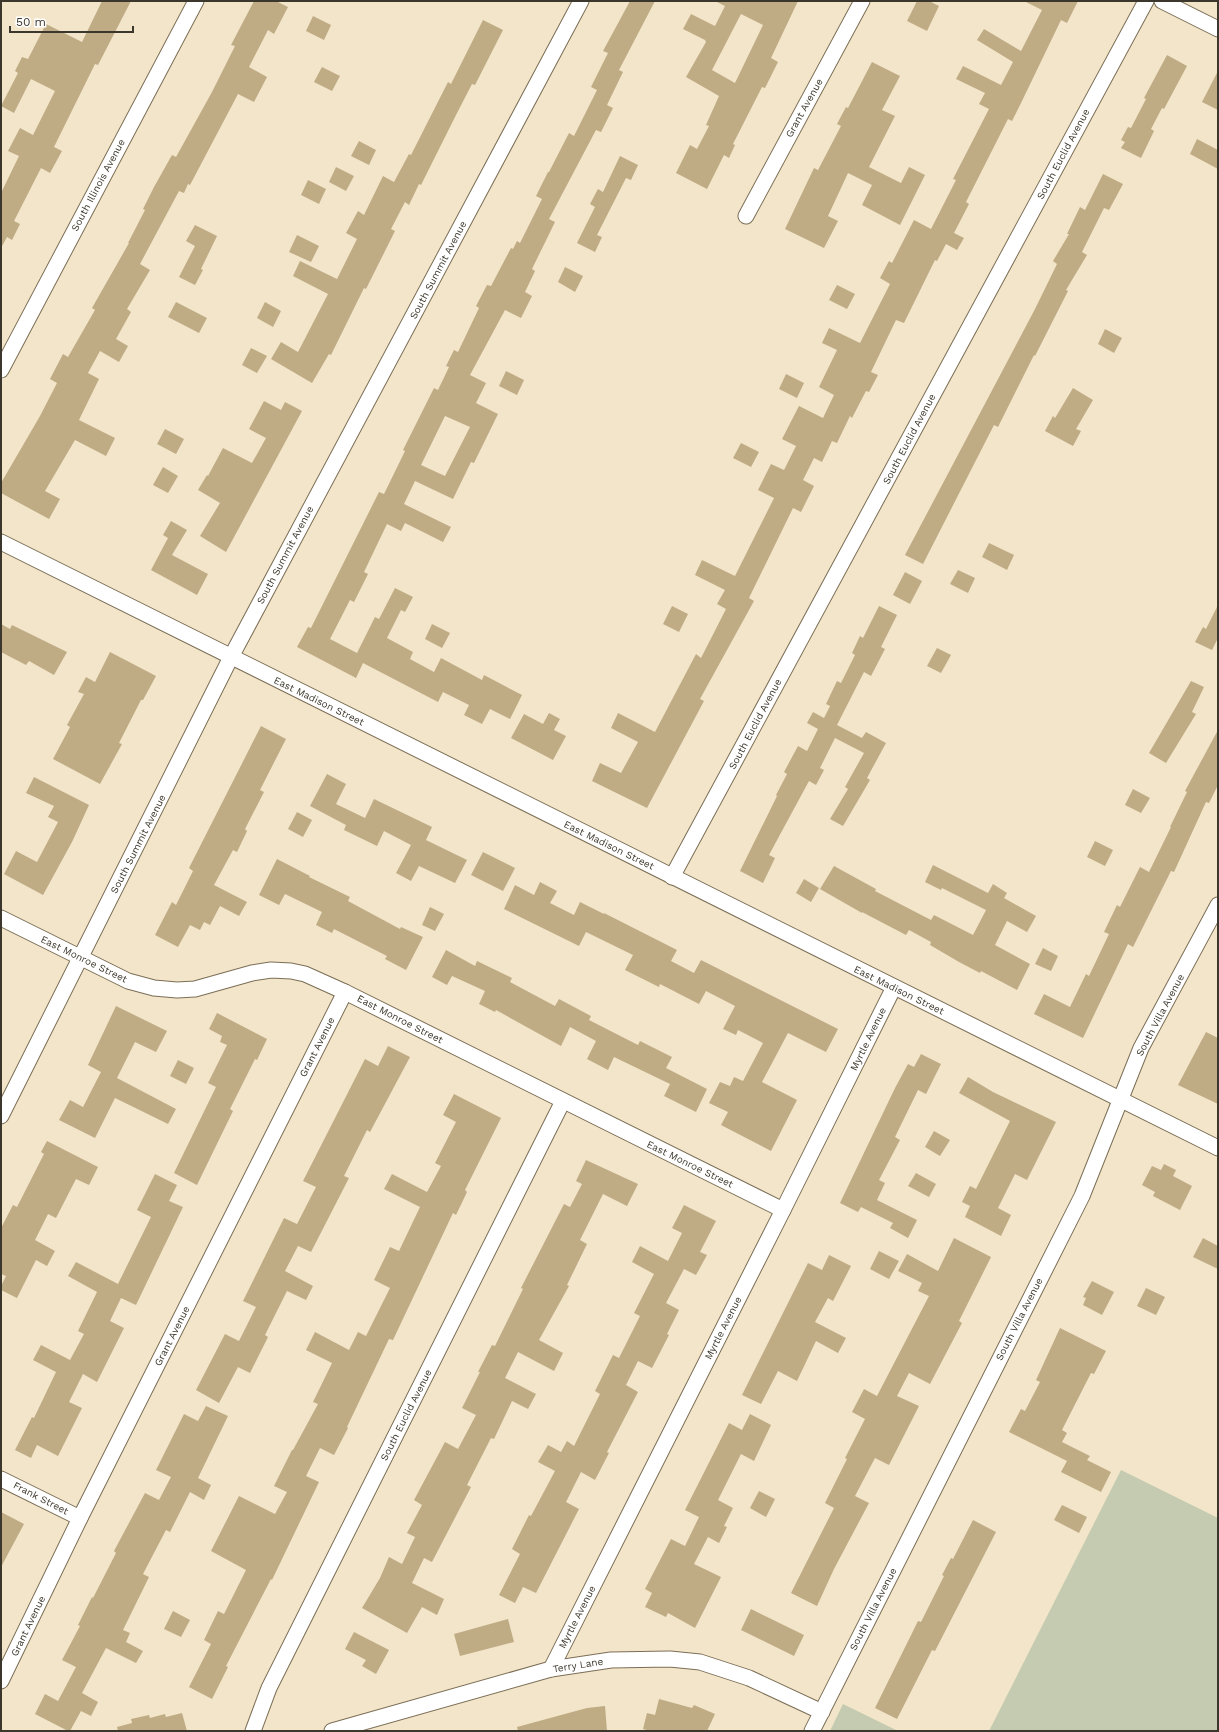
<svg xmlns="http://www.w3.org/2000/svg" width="1219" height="1732" font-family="'Work Sans',sans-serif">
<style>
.green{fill:#c4cbb0}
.building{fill:#bfac85;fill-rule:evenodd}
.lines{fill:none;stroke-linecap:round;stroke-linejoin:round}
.minor-casing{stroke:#7b6e56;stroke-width:17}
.minor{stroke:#fff;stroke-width:15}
.labels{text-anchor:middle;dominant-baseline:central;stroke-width:3;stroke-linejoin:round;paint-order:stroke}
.street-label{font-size:10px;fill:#3c372c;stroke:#fff}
</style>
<rect width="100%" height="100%" fill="#f3e5c9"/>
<g class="green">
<path d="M1121,1470L1218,1518V1731H989Z"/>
<path d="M843,1704L898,1731H830Z"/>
</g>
<g class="building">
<path d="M102,1H131L98,65L95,64L54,147L62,151L50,173L41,168L14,221L20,224L12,240L7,237L1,248V193L19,156L8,151L20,128L33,135L55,91L31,79L14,113L1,106L18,73L15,71L22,57L28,59L46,24L82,42Z"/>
<path d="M254,1H276L288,7L274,34L268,30L249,67L267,77L254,102L238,94L190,185L188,184L184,193L179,191L140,264L150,270L127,309L131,312L116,339L128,346L119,362L100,351L88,373L99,379L79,420L115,438L106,456L75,440L45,491L60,499L49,519L1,493V483L40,416L57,383L50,379L63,354L68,357L95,310L92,308L129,243H128L145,210L143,209L154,187L172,155L176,157L212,92L235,46L231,45Z"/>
<path d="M630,1H655L619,70L623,72L607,105L613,108L601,132L596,130L549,219L555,222L532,269L535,271L525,292L532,296L521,318L505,310L470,375L486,383L476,403L498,414L474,463L471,462L453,499L415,481L404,504L451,527L443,542L405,523L401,531L387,524L364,572L368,574L354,602L350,600L330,639L357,653L375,617L379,619L395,588L413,597L405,612L401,610L387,638L413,652L410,659L434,672L441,658L482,680L484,675L522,695L510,719L490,709L482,724L464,715L469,705L443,692L438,702L363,663L356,678L297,647L308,627L311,628L379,492L384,494L405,451L403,450L434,388L438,390L449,367L446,366L454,350L458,352L479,308L476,306L487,285L491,286L511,248L513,249L517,241L520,243L542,199L536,196L548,172H549L569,133L574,136L597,90L591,87L608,53L603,51ZM445,416L470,427L445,476L421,465Z"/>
<path d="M715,1H798L771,58L778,62L765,88L762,87L733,144L735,145L729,158L724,155L707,189L676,173L690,145L697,149L709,126L706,125L719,96L686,77L706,42L705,40L683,29L691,14L715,26L725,6ZM741,14L763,25L735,83L712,70Z"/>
<path d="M917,1H929L939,6L927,31L907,21Z"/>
<path d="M1024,1H1078L1067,23L1061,20L1022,101L1012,121L1008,119L966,202L969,204L954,233L964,238L957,250L946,244L937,261L935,260L904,323L896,320L871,372L878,375L869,392L866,391L852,418L850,416L837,443L832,441L822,462L814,458L803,480L814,486L801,512L793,508L749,598L754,601L700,699L704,701L647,808L592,781L600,763L621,773L638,742L611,728L618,713L655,732L696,654L701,658L726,609L717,604L725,590L695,575L702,560L735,576L774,498L758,490L771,464L784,470L796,446L782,439L799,406L823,418L834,395L819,387L837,350L822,343L829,328L860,343L890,284L880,278L889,261L892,263L914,220L931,229L956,180L953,179L989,109L979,104L985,93L956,79L963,66L1001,85L1013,62L977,40L984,29L1021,51L1042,10Z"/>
<path d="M313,16L331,25L324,40L306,31Z"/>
<path d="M483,20L503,30L475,85L472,84L455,117L421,185L419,184L409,205L405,202L391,229L395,231L366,289L364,288L331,355L329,354L312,383L271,359L281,342L298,352L328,294L293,276L300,261L337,279L357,239L346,233L358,211L364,215L383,176L394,182L409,154L411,155L448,82L451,84Z"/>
<path d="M1167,55L1187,66L1164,109L1162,108L1151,129L1154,131L1141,158L1121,148L1125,142L1121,140L1128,127L1131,128L1146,99L1144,98Z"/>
<path d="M872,62L900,76L882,110L895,116L869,167L901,183L909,167L925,175L900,225L862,205L872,185L848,173L828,216L838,221L824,248L785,229L814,168L818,170L841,126L837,124L846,107L848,108Z"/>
<path d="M322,67L340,76L332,91L314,82Z"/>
<path d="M1218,71V110L1202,102Z"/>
<path d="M1197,139L1218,150V169L1190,154Z"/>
<path d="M359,141L376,150L369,165L351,156Z"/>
<path d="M620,156L638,165L631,180L626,178L597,235L602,237L595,252L577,243L595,207L590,204L598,189L603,192Z"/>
<path d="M336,167L354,176L346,191L329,182Z"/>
<path d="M1103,174L1123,184L1109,210L1104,208L1082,252L1087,255L1066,290L1068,291L1035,356L1034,355L998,427L994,425L923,564L905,555L1035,309L1057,264L1053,261L1069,234H1067L1080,207L1085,210Z"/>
<path d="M308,180L326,189L319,204L301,195Z"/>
<path d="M195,225L217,236L201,269L203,270L195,285L179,277L195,246L186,241Z"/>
<path d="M297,235L319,246L311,262L289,252Z"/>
<path d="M565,267L583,276L575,292L558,282Z"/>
<path d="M837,285L855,294L847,309L829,300Z"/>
<path d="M176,302L207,318L199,333L168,317Z"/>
<path d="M265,302L281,311L273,327L257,318Z"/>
<path d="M1105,329L1122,338L1114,353L1098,344Z"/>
<path d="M251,348L267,356L257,373L242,365Z"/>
<path d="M506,371L524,380L517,395L499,386Z"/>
<path d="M786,374L804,383L797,398L779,389Z"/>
<path d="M1073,388L1093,400L1076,429L1081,431L1073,446L1045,431L1053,416L1055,418Z"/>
<path d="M264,401L281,410L285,402L302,411L226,552L200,536L220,503L198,490L207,475L208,476L223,448L252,463L266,438L249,429Z"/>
<path d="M165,429L184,439L176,454L157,444Z"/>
<path d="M741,443L759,452L751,467L733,458Z"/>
<path d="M163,467L178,476L168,493L153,485Z"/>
<path d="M171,521L187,530L172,555L208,574L197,595L151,570L168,538L163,535Z"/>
<path d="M989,543L1014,555L1007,570L982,557Z"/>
<path d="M958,570L975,578L968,593L950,584Z"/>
<path d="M905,572L922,581L910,604L893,595Z"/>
<path d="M1218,605V638L1212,650L1195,642L1203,627L1206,629Z"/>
<path d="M672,606L688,614L679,632L663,624Z"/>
<path d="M879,606L897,615L881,647L885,649L871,676L864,672L837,725L862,738L866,732L886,743L867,778L870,780L843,826L830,819L848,789L845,787L864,753L835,738L820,768L824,770L816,785L809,781L769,855L775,858L763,883L740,871L777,796L776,795L787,774L784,772L798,746L807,751L818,729L807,723L813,712L824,718L830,706L826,704L837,681L841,683L855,655L852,653L860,636L863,638Z"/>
<path d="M1,624L10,629L12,625L67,652L54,675L29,661L26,665L1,652Z"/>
<path d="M432,624L450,633L442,648L425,639Z"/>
<path d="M937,648L951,655L941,673L927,666Z"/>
<path d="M110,652L156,676L143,700H141L119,743L122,744L100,784L53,759L70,727L67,725L84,694L78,692L86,677L95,682Z"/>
<path d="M1191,681L1204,687L1192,712L1196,714L1166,763L1149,753Z"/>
<path d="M549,713L560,719L554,730L566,736L553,760L511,738L524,714L543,724Z"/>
<path d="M261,726L286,739L260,790L264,792L245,829L247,831L237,852L233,850L214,885L247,902L239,916L220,906L210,925L204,922L200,930L190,925L178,947L155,935L172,902L176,905L193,871L189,868Z"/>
<path d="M1218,730V785L1209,803L1206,802L1174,872L1171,871L1133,947L1128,944L1083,1038L1034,1014L1044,994L1070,1007L1086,974L1089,976L1109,934L1104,932L1117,905L1120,907L1140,867L1149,872L1171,827H1170L1187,792L1185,791Z"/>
<path d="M327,774L346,784L336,804L365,818L374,799L432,827L426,840L467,860L455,883L419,866L411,881L396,873L411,845L384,831L377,846L344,830L346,825L310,806Z"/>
<path d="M34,777L89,805L72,842L43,895L4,874L16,851L37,862L58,822L48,817L54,806L26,793Z"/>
<path d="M1133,789L1150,798L1141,813L1125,805Z"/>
<path d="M297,812L312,820L303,837L288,829Z"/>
<path d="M1095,841L1113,850L1105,866L1087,857Z"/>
<path d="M483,852L515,868L503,891L471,875Z"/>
<path d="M277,859L310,876L309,877L350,897L348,901L400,929L401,927L423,937L406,970L385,959L387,956L334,929L332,933L316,925L322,912L285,894L279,905L259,895Z"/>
<path d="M933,865L988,893L993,884L1007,893L1004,898L1036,916L1027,932L1007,921L995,945L1030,964L1017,990L981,971L980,973L959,962L930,945L931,942L909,930L906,935L862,912V913L820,889L834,866L876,889L875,891L931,920L934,915L973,935L986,910L942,888L941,890L925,882Z"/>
<path d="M804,879L819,888L811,902L796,893Z"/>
<path d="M540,882L557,891L550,903L574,915L580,902L604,914V913L677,950L671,961L694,973L701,960L838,1029L826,1052L788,1033L762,1082L797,1100L771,1151L721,1125L728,1112L709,1103L720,1082L730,1086L734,1077L743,1081L763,1043L738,1030L736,1035L723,1029L735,1006L706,991L699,1004L660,984L659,987L625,970L633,955L586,932L579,946L504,909L515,885L534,895Z"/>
<path d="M430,907L444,914L435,931L422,925Z"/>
<path d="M1043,948L1058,956L1051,971L1035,964Z"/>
<path d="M446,950L475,966L477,961L512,978L510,982L555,1006L559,999L591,1016L589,1020L638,1045L640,1041L672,1057L666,1068L707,1089L696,1112L664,1096L670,1084L614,1057L608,1070L587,1059L596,1041L570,1027L561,1046L496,1010L495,1012L479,1004L485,991L452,976L447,985L432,977Z"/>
<path d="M116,1006L167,1031L156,1052L135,1042L117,1078L176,1109L168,1124L115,1098L95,1138L59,1120L70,1100L83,1107L101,1072L88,1065Z"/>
<path d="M217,1013L267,1039L257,1060L255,1059L230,1109L233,1111L197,1185L174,1173L216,1087L208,1083L227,1045L220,1042L222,1036L209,1029Z"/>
<path d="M1206,1032L1218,1038V1104L1178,1085Z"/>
<path d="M388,1046L410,1057L370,1132L367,1130L344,1176L349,1178L311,1252L298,1246L285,1271L313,1286L306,1300L287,1291L265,1335L268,1337L250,1373L238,1367L219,1403L196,1390L225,1334L239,1341L256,1307L243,1301L284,1218L297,1224L316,1187L303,1181L365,1059L378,1066Z"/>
<path d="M921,1054L941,1064L926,1094L918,1090L895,1137L900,1140L879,1180L885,1183L877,1200L917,1220L908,1238L890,1228L893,1223L861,1207L858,1212L840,1203L895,1088L908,1064L914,1067Z"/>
<path d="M178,1060L194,1068L186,1084L170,1076Z"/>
<path d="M968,1077L993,1092L1056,1122L1027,1180L1015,1174L998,1208L1011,1215L1001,1236L965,1217L970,1206L962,1202L970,1186L976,1189L1010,1121L959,1093Z"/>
<path d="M454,1094L501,1118L465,1190L467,1192L456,1215L453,1213L393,1340L389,1339L347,1427L348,1428L334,1455L320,1448L306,1476L319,1482L272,1580L271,1579L226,1666L228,1667L212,1699L189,1687L211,1644L204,1640L218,1611L224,1614L246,1570L211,1551L239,1496L275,1514L287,1492L274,1486L292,1450H293L318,1404L313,1402L332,1363L306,1350L315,1332L349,1350L358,1332L366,1336L390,1288L374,1280L390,1247L399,1251L420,1207L384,1189L392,1174L427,1192L441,1166L435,1163L456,1122L443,1115Z"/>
<path d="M934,1131L950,1140L940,1156L925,1147Z"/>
<path d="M47,1141L98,1167L89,1185L76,1179L56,1218L48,1214L35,1240L55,1251L47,1266L36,1260L17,1298L1,1290V1286L6,1276L1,1274V1228L13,1205L17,1207L44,1154L41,1152Z"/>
<path d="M586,1160L638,1184L627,1206L603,1194L580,1240L587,1244L567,1285L569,1286L539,1340L563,1353L554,1371L518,1352L505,1378L536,1394L528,1409L512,1401L494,1439L491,1438L467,1485L471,1487L432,1562L424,1558L412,1583L444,1599L437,1615L422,1607L407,1633L362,1608L380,1578L389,1557L402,1564L415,1537L407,1533L422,1505L414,1500L445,1442L458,1449L476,1415L462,1408L480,1372H478L492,1345L495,1346L523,1289L521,1288L564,1204L570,1207L582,1184L576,1181Z"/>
<path d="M1164,1164L1176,1170L1173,1176L1192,1186L1180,1210L1153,1196L1155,1192L1142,1185L1152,1166L1161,1170Z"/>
<path d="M916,1173L936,1184L929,1197L908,1186Z"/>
<path d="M155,1174L177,1185L169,1201L183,1207L136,1305L121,1298L110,1321L124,1328L97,1382L83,1374L69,1402L82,1408L58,1456L37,1445L31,1458L15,1450L32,1417L34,1418L56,1372L33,1360L41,1345L70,1360L84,1334L78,1331L97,1292L68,1276L76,1262L118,1284L151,1217L137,1210Z"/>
<path d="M684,1205L716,1221L700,1252L707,1255L696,1275L684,1269L666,1303L679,1310L667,1334L669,1335L652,1368L638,1361L626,1385L638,1392L607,1452L609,1453L595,1480L581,1472L566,1502L579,1509L536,1593L523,1587L515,1603L499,1595L520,1554L512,1549L529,1515L531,1516L555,1471L538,1462L548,1445L561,1452L567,1441L574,1446L600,1394L595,1391L613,1355L619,1358L640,1316L634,1313L654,1274L632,1262L640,1246L668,1261L682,1233L672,1228Z"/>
<path d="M954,1238L991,1257L959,1321L962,1323L930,1384L909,1373L897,1396L919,1406L889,1465L875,1458L855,1496L869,1503L834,1569L817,1606L791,1593L834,1508L825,1503L847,1459L845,1458L865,1419L852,1412L864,1389L877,1396L929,1296L918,1291L922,1283L898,1271L907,1254L938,1271Z"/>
<path d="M1203,1238L1218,1246V1269L1193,1257Z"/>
<path d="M879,1251L899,1261L889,1279L870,1269Z"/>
<path d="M829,1255L851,1266L833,1301L828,1298L815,1322L846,1338L838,1353L816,1341L797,1381L778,1371L761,1404L742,1395L808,1263L822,1270Z"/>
<path d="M1092,1281L1114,1292L1102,1315L1083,1305L1086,1298L1083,1297Z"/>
<path d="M1146,1288L1165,1297L1156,1315L1137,1306Z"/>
<path d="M1060,1328L1106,1351L1094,1374L1091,1373L1062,1430L1067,1433L1062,1442L1090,1456L1087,1460L1111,1472L1101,1492L1061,1472L1067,1461L1009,1432L1021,1409L1025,1411L1040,1382L1036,1380Z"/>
<path d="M206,1406L228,1416L198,1478L211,1485L204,1500L190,1492L170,1532L166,1530L143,1574L149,1577L123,1630L130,1633L126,1642L143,1651L136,1663L106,1648L82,1693L98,1702L91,1716L81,1711L70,1731H68L35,1714L45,1694L58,1701L76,1667L62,1660L80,1626L78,1625L92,1597L93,1598L116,1553L114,1551L145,1493L159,1500L171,1477L156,1470L184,1414L198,1421Z"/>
<path d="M750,1414L771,1425L754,1461L741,1454L718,1500L733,1508L724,1526L727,1527L719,1543L708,1537L694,1564L721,1577L695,1628L668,1613L666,1617L645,1607L652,1593L645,1589L671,1539L685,1546L699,1517L685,1510L729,1423L742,1430Z"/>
<path d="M759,1491L775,1499L766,1517L750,1508Z"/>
<path d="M1062,1505L1087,1517L1079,1533L1054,1520Z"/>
<path d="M1,1512L24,1524L1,1567Z"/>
<path d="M973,1520L996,1532L935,1651L932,1650L897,1719L875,1708L918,1621L921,1622L944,1576L942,1575L951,1558L953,1559Z"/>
<path d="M751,1609L804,1635L794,1656L741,1630Z"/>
<path d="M173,1611L190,1620L181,1637L164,1629Z"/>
<path d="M508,1619L514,1642L460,1656L454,1634Z"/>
<path d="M354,1632L389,1650L376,1674L362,1666L366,1660L345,1649Z"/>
<path d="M659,1699L692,1708L694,1705L715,1714L707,1731H650L643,1729L647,1713L655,1715Z"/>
<path d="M605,1706L607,1731H518L517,1727L587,1708Z"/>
<path d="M182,1713L187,1731H118L117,1727L132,1723L131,1719L149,1715L150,1718L165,1714L166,1717Z"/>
</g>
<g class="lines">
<defs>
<g id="minor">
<path d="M1162,1L1218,29"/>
<path d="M746,216L862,1"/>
<path d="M1,370L196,1"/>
<path d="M1,542L1218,1148"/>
<path d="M672,877L1146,1"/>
<path d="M1,918L128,981L154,988L177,990L195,989L252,973L271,970L291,971L305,974L345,992L783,1210"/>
<path d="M1,1116L231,657L581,1"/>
<path d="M1,1479L80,1518"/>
<path d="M551,1669L783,1210L894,987"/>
<path d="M1,1681L80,1518L345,992"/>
<path d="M253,1731L269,1688L563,1101"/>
<path d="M332,1731L551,1669L611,1660L670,1659L700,1662L749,1678L822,1712"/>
<path d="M812,1731L1082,1196L1141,1048L1218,905"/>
</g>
</defs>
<use href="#minor" class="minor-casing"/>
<use href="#minor" class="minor"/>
</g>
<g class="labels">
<g class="street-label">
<text transform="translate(804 108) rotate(-61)">Grant Avenue</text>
<text transform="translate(1063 154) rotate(-62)">South Euclid Avenue</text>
<text transform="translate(98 185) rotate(-62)">South Illinois Avenue</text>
<text transform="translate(438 270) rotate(-62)">South Summit Avenue</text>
<text transform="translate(909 439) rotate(-62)">South Euclid Avenue</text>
<text transform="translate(285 555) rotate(-62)">South Summit Avenue</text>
<text transform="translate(319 701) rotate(26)">East Madison Street</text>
<text transform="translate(755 724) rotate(-62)">South Euclid Avenue</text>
<text transform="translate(138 844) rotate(-63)">South Summit Avenue</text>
<text transform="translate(609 845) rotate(26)">East Madison Street</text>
<text transform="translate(84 959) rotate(26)">East Monroe Street</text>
<text transform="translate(899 990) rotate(26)">East Madison Street</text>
<text transform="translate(1160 1015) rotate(-62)">South Villa Avenue</text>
<text transform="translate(400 1019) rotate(27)">East Monroe Street</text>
<text transform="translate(868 1039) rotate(-64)">Myrtle Avenue</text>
<text transform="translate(317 1047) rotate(-63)">Grant Avenue</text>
<text transform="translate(690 1164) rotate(26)">East Monroe Street</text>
<text transform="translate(1019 1319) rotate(-63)">South Villa Avenue</text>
<text transform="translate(723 1328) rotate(-63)">Myrtle Avenue</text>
<text transform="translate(172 1336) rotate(-63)">Grant Avenue</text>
<text transform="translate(406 1415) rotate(-63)">South Euclid Avenue</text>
<text transform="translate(41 1498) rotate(27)">Frank Street</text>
<text transform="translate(873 1609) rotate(-63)">South Villa Avenue</text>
<text transform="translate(577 1617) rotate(-63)">Myrtle Avenue</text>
<text transform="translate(28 1626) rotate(-64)">Grant Avenue</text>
<text transform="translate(578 1665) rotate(-9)">Terry Lane</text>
</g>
</g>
<rect width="1219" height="1732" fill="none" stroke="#3c372c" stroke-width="4"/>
<path d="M10 26v6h123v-6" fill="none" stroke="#3c372c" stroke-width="2"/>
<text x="16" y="26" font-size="12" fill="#3c372c" stroke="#ffffff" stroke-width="3" paint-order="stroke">50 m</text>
</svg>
